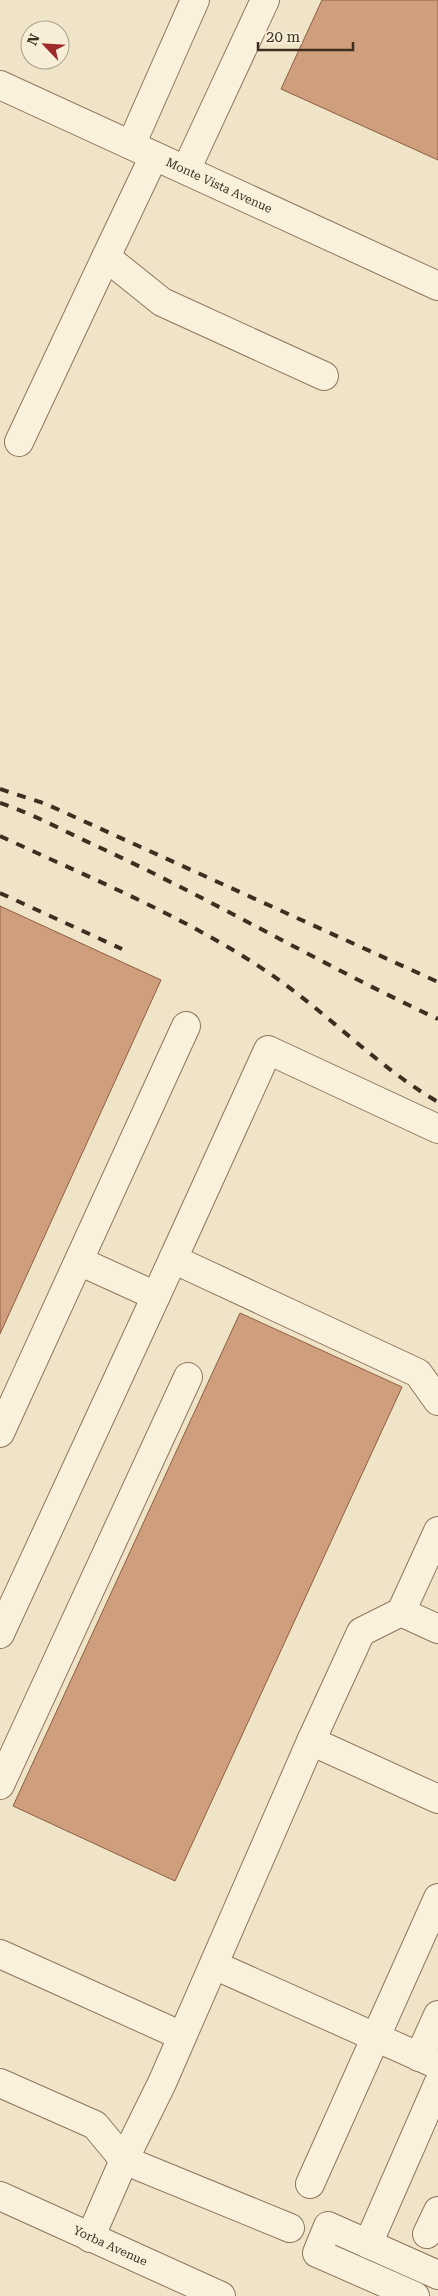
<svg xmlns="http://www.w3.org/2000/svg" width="438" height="2296" font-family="'Roboto Serif',serif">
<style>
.building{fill:#cf9f7d;stroke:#8d5f41}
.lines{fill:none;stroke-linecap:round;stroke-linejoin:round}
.minor-casing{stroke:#8d765c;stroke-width:30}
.minor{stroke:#faf1dc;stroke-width:28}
.rail{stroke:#3d2e20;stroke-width:4;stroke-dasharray:9 9;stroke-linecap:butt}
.labels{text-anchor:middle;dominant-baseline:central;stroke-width:4.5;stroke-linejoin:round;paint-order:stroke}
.street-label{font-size:12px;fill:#3d2e20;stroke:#f7eed8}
</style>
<rect width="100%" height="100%" fill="#f0e4c8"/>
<g class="building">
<path d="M322,0H438V160L281,89Z"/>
<path d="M0,906L161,980L0,1334Z"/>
<path d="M240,1313L402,1387L175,1881L13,1806Z"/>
</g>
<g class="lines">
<defs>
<g id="minor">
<path id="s1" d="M0,85L438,286"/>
<path d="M131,145L195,0"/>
<path d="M154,156L106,257L162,302L324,376"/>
<path d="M186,170L265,0"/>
<path d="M19,442L106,257"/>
<path d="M173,1259L268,1050L438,1129"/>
<path d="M79,1261L156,1296L173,1259L418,1373L438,1401"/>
<path d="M0,1433L186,1026"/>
<path d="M401,1612L438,1531"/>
<path d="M0,1634L156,1296"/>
<path d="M311,1741L438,1799"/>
<path d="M0,1785L188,1377"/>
<path d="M0,1954L182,2036"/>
<path d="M214,1965L438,2065"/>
<path d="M419,2057L438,2015"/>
<path d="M0,2083L95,2125L124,2160L290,2228"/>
<path d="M310,2184L438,1898"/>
<path id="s2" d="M0,2196L221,2296"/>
<path d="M427,2234L438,2211"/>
<path d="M90,2238L124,2160L162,2083L311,1741L361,1632L401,1612L438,1629"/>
<path d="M368,2244L438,2084"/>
<path d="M415,2296L317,2253L328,2226L438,2275"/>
</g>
</defs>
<use href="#minor" class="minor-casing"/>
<use href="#minor" class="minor"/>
<g class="rail">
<path d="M0,789L46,804L438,982"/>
<path d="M0,803C31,813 60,829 90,843C208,897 320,964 438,1019"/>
<path d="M0,836C90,878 184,916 266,971C326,1011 376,1066 438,1102"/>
<path d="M0,893L122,949"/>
</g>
</g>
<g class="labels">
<g class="street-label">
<text stroke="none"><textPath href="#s1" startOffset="241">Monte Vista Avenue</textPath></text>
<text stroke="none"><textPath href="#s2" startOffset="121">Yorba Avenue</textPath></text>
</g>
</g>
<g transform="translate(45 45) rotate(295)"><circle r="24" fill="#f7eed8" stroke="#ada18e"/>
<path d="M0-4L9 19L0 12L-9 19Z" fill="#9e2a2b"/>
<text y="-8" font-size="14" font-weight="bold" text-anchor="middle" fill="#3d2e20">N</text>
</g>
<path d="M258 42v8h95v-8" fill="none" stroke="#3d2e20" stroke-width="2.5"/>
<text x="266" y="42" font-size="15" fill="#3d2e20" stroke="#f7eed8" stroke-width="4" paint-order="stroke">20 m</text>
</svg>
